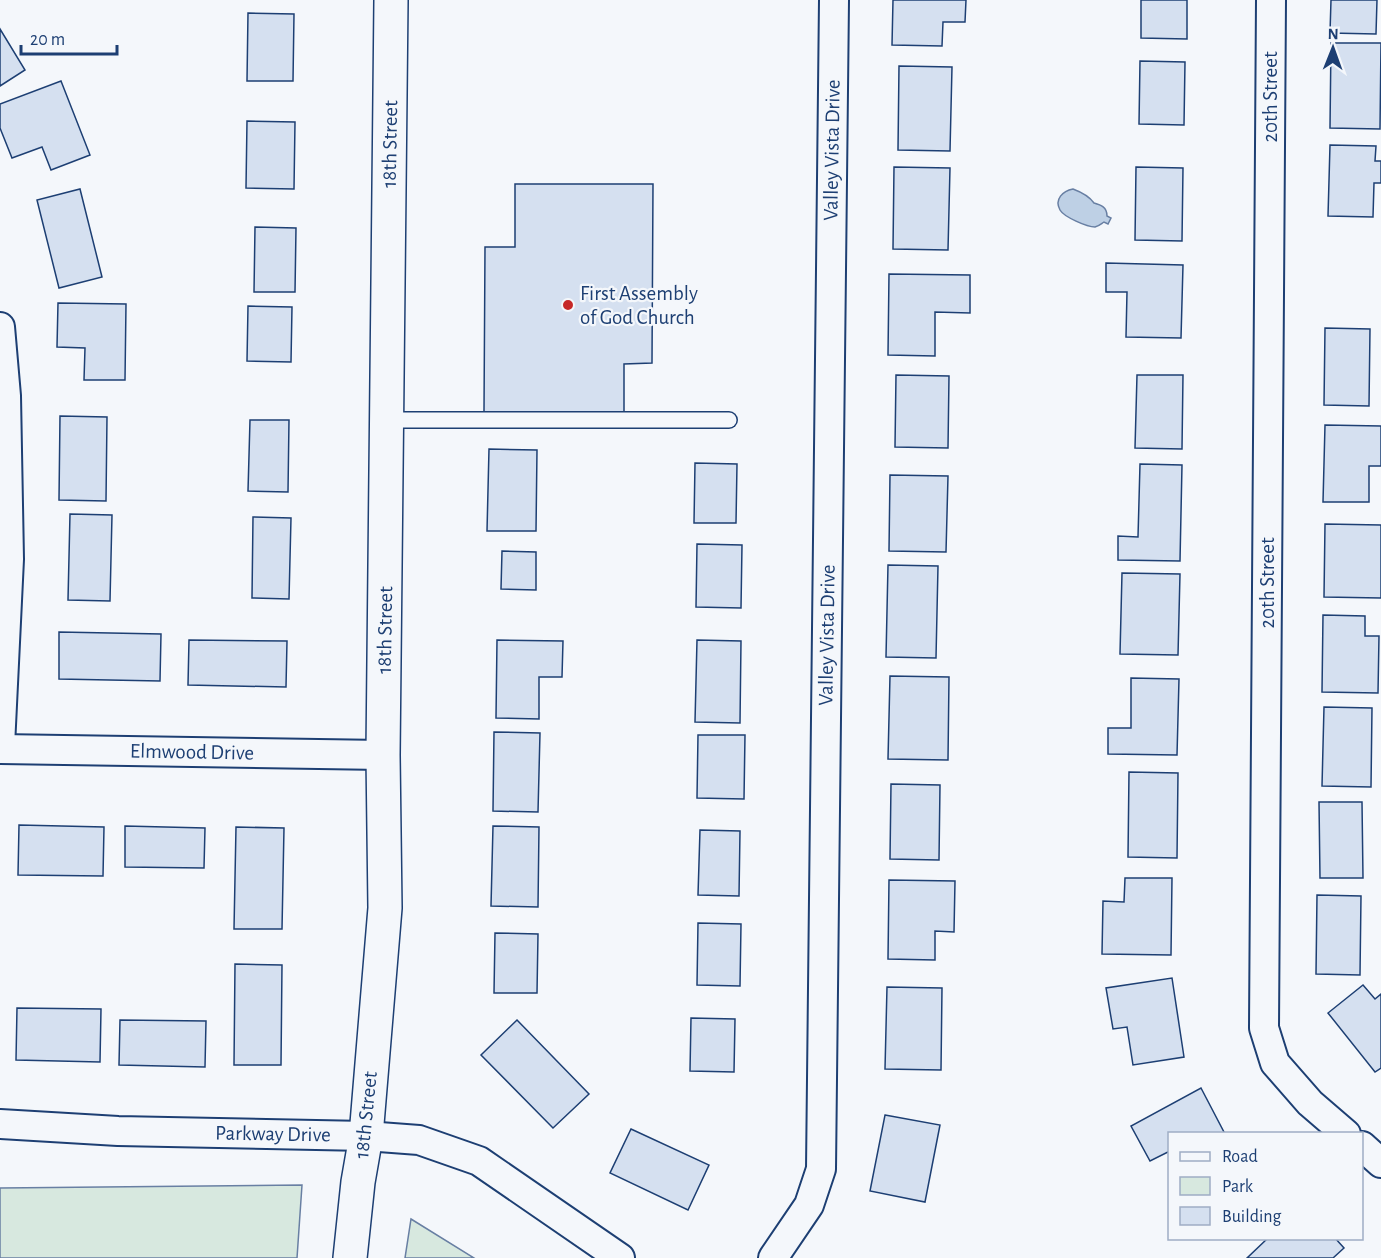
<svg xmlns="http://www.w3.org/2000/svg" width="1381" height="1258" font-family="'Alegreya Sans',sans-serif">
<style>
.green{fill:#d7e8df;stroke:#687fa3;stroke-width:1.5}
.water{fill:#bed0e5;stroke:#687fa3;stroke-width:1.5}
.building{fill:#d5e0f0;stroke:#1d3f73;stroke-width:1.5}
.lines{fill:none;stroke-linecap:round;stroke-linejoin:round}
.service-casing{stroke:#1d3f73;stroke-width:18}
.minor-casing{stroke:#1d3f73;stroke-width:32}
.tertiary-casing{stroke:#1d3f73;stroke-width:36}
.service{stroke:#f4f7fb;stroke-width:15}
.minor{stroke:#f4f7fb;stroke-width:28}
.tertiary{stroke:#f4f7fb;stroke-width:33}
.poi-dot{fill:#c62828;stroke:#f4f7fb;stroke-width:2}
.labels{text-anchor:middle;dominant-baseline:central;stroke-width:4.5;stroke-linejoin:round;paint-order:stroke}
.street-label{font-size:21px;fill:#1d3f73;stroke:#f4f7fb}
.poi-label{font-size:21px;fill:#1d3f73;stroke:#f4f7fb;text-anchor:start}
</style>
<rect width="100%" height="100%" fill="#f4f7fb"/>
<g class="green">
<path d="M302,1185L297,1258H0V1188Z"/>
<path d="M411,1219L474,1258H405Z"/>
</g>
<path class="water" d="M1073,189C1081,192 1089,196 1094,203C1101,205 1107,207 1107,216L1111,218L1108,224L1104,222C1101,224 1099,226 1095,227C1087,227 1064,217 1060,210C1054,199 1063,191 1073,189Z"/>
<g class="building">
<path d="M893,0H966L965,22H943L942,46L892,45Z"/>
<path d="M1141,0H1187V39L1141,38Z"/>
<path d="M1331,0H1377L1376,34L1330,33Z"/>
<path d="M248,13L294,14L293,81H247Z"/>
<path d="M0,29L25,70L0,86Z"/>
<path d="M1331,43H1381L1380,129L1330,128Z"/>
<path d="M1140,61L1185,62L1184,125L1139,124Z"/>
<path d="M899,66L952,67L950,151L898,150Z"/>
<path d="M61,81L90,155L51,170L42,147L12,158L0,128V104Z"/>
<path d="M247,121L295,122L294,189L246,188Z"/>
<path d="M1330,145L1376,146L1375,161H1381V183H1374L1373,217L1328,216Z"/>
<path d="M894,167L950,168L948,250L893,249Z"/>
<path d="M1136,167L1183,168L1182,241L1135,240Z"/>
<path d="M515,184H653L652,363L624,364V413L484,412L485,247H515Z"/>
<path d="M80,189L102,277L59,288L37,200Z"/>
<path d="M255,227L296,228L295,292H254Z"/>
<path d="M1106,263L1183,265L1181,338L1126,337L1127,292H1106Z"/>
<path d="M889,274L970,275V313L935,312V356L888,355Z"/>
<path d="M58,303L126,304L125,380H84L85,348L57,347Z"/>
<path d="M248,306L292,307L291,362L247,361Z"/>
<path d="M1325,328L1370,329L1369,406L1324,405Z"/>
<path d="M896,375L949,376L948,448L895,447Z"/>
<path d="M1137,375H1183L1182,449L1135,448Z"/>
<path d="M60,416L107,417L106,501L59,500Z"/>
<path d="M250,420H289L288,492L248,491Z"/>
<path d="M1325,425L1381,426V466H1369V502H1323Z"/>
<path d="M489,449L537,450L536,531H487Z"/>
<path d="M695,463L737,464L736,523H694Z"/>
<path d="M1140,464L1182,465L1180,561L1118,560V536L1138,537Z"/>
<path d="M890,475L948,476L946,552L889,551Z"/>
<path d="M70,514L112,515L110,601L68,600Z"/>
<path d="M253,517L291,518L289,599L252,598Z"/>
<path d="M1325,524L1381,525V598L1324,597Z"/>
<path d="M697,544L742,545L741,608L696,607Z"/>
<path d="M502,551L536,552V590L501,589Z"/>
<path d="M888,565L938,566L936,658L886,657Z"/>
<path d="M1122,573L1180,574L1178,655L1120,654Z"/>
<path d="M1323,615L1365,616V636H1379L1378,693L1322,692Z"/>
<path d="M59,632L161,634L160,681L59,679Z"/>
<path d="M189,640L287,641L286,687L188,685Z"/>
<path d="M497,640L563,641L562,677H539V719L496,718Z"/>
<path d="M697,640L741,641L740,723L695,722Z"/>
<path d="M890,676L949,677L948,760L888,759Z"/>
<path d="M1131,678L1179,679L1177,755L1108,754V728H1131Z"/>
<path d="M1324,707L1372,708L1371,787L1322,786Z"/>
<path d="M494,732L540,733L538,812L493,811Z"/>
<path d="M698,735H745L744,799L697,798Z"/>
<path d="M1129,772L1178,773L1177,858L1128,857Z"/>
<path d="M891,784L940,785L939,860L890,859Z"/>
<path d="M1319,802H1362L1363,878H1320Z"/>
<path d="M19,825L104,827L103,876L18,875Z"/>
<path d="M125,826L205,828L204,868L125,867Z"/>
<path d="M493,826L539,827L538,907L491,906Z"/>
<path d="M236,827L284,828L282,929H234Z"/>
<path d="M700,830L740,831L739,896L698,895Z"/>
<path d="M1125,878H1172L1171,955L1102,954L1103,901L1124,902Z"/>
<path d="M889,880L955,881L954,932L935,931V960L888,959Z"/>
<path d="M1317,895L1361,896L1360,975L1316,974Z"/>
<path d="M698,923L741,924L740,986L697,985Z"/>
<path d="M495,933L538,934L537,993H494Z"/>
<path d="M235,964L282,965L281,1065H234Z"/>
<path d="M1172,978L1184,1057L1133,1065L1127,1027L1113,1029L1106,988Z"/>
<path d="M1363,985L1375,999L1381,994V1068L1375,1072L1328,1013Z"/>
<path d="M887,987L942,988L941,1070L885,1069Z"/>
<path d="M17,1008L101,1009L100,1062L16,1060Z"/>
<path d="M691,1018L735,1019L734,1072L690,1071Z"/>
<path d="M120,1020L206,1021L205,1067L119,1065Z"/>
<path d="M517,1020L589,1094L553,1128L481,1055Z"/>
<path d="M1201,1088L1225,1134H1170V1151L1150,1161L1131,1126Z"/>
<path d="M885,1115L940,1125L925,1202L870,1191Z"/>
<path d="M631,1129L709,1165L688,1210L610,1173Z"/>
<path d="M1268,1238H1335L1344,1248L1333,1258H1247Z"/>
</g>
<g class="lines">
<defs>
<path id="service" d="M387,420H729"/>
<g id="minor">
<path d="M1271,0L1264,1028L1275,1063L1310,1103L1346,1134"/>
<path d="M0,327L6,396L9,559L0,746"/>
<path d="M0,749L383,755"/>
<path d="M0,1124L118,1131L366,1136L419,1140L479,1161L620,1258"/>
<path d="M1362,1146L1381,1163"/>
<path d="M773,1258L809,1205L821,1169L834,0"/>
</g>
<path id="tertiary" d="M350,1258L358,1182L366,1136L385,908L383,755L391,0"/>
</defs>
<use href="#service" class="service-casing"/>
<use href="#minor" class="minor-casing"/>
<use href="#tertiary" class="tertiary-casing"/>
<use href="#service" class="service"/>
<use href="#minor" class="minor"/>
<use href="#tertiary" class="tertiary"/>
</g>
<circle class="poi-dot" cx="568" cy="305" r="6"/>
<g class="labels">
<g class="street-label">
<text transform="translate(1270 97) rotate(-90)">20th Street</text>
<text transform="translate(390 144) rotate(-89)">18th Street</text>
<text transform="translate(832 150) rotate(-89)">Valley Vista Drive</text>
<text transform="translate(1267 583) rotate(-90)">20th Street</text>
<text transform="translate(385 630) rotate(-89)">18th Street</text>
<text transform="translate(827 635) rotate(-89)">Valley Vista Drive</text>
<text transform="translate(192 752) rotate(1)">Elmwood Drive</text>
<text transform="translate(366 1115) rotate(-84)">18th Street</text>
<text transform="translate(273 1134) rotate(1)">Parkway Drive</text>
</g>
<g class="poi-label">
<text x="580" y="293">First Assembly<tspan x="580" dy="24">of God Church</tspan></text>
</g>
</g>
<rect x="1168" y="1132" width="195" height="108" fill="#f4f7fb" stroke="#9eadc5" stroke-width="1.5"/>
<rect x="1180" y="1152" width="30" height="9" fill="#f4f7fb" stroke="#9eadc5" stroke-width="1.5"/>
<text x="1222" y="1162" font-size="18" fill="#1d3f73">Road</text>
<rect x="1180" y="1177" width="30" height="18" fill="#d7e8df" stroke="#9eadc5" stroke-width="1.5"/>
<text x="1222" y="1192" font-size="18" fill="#1d3f73">Park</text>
<rect x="1180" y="1207" width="30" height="18" fill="#d5e0f0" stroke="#9eadc5" stroke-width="1.5"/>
<text x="1222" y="1222" font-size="18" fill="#1d3f73">Building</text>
<g transform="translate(1333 48) rotate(1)" stroke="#f4f7fb" stroke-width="4.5" paint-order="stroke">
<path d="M0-4.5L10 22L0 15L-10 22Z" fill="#1d3f73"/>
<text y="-9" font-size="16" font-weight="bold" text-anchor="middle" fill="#1d3f73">N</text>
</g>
<path d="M21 45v9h96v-9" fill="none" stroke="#1d3f73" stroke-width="3"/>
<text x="30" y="45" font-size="18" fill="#1d3f73" stroke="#f4f7fb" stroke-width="4.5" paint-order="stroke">20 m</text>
</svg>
